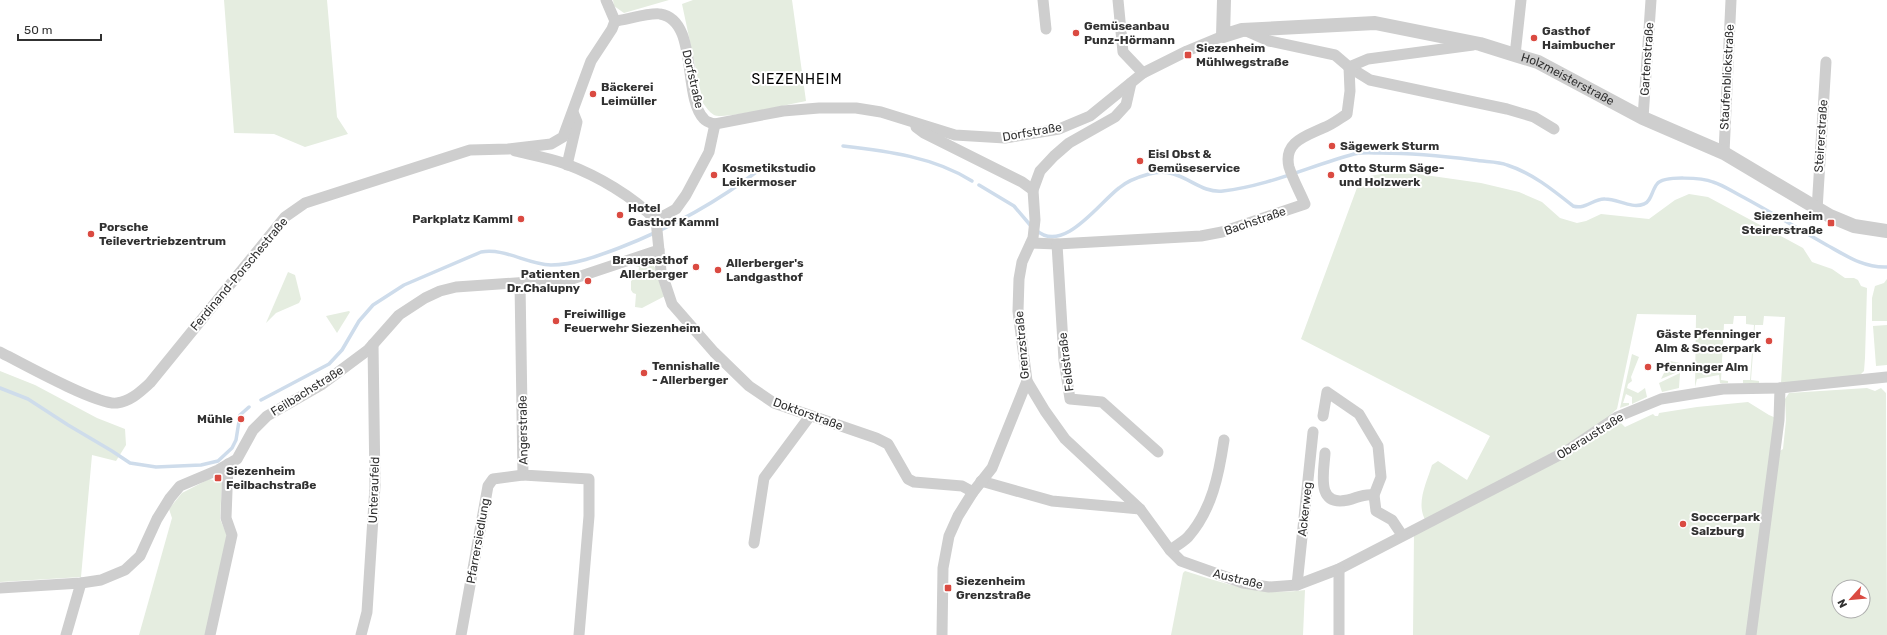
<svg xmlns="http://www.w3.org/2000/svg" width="1887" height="635" font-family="Rubik,sans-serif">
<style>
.green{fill:#e5ede0;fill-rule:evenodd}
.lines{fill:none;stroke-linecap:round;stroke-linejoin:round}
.stream{stroke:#cedceb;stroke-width:3.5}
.minor{stroke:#cecece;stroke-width:11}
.tertiary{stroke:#cecece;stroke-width:14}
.poi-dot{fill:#da4a41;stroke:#fff;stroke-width:1.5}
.labels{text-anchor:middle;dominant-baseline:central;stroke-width:4;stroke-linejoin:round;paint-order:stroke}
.poi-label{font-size:12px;font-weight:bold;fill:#313131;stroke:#fff;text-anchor:start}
.street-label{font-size:12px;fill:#313131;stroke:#fff}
.quarter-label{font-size:14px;letter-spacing:1px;fill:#000;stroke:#fff}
</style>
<rect width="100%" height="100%" fill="#fff"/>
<g class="green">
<path d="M224,0H327L337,117L348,134L305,147L274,134L234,133Z"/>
<path d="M613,0H669L624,13L614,6Z"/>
<path d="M693,0H792L806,101C790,104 725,120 714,115C709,112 706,107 703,103L682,4Z"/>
<path d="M1387,173L1418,174L1481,183L1519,192L1542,202L1560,218L1577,223L1586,221L1601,214L1649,219L1675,200L1689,194L1708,197L1803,248L1812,262L1832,269L1845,278H1854L1858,280L1861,286L1867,288L1865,358L1864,371L1859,376L1781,383L1785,317L1764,316L1763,325H1755L1751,380L1759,381V384L1743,383V380H1750L1754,325L1746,324V316H1734L1733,324H1724L1721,380L1728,381V383H1720L1719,375L1697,379L1695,387L1696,315L1637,314L1617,409L1610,415L1614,425L1620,422L1625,427L1653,414L1655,416H1658L1659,413L1697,407L1748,402L1769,415L1776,418L1747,635H1413L1414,533L1426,521C1415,504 1427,482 1432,465L1438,461L1467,480L1490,436L1301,339L1358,185L1370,176Z"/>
<path d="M645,261C660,265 661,282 665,296L642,308L635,307L636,294L633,293L631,290V281L638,276L639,267L631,265Z"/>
<path d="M288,272L295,275L301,299L299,303L276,313L266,323Z"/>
<path d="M1887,279V321H1872V298L1875,286L1884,283Z"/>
<path d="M349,311L350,312L337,333L326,316Z"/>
<path d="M1887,325V365L1876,366L1873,326Z"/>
<path d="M1632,354L1639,357L1631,377L1632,381L1628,384L1627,388L1638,393L1645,388L1647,397L1632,404V397L1626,394L1623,403H1629V405L1620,408Z"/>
<path d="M1670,361L1680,363V371L1661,379Z"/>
<path d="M0,371L35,385L97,418L125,429L126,445L116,461L92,455L81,577L0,582Z"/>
<path d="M1680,373L1679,388L1662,392L1659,383Z"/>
<path d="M1867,388L1875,391L1881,388L1886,393L1887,635H1755L1778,452L1783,449L1786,420L1785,399L1789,393ZM1839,587H1863V611H1839Z"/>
<path d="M209,479L222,482L220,519L227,535L207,635H139L172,518L169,509L182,493Z"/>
<path d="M1185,571C1226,584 1261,596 1305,590L1303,635H1171L1183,573Z"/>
</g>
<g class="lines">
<g class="stream">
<path d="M843,146C887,151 934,157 972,181"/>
<path d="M979,185L1014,206L1031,226"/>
<path d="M1036,230C1063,255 1099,203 1119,188C1127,181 1138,177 1149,174C1182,165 1196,194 1223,191C1268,186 1310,166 1354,154C1362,152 1372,153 1381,153C1413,153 1443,156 1474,160C1485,162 1498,161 1507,165C1532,173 1553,190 1573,206C1586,210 1594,198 1605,199C1618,199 1631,209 1644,204C1651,202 1652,190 1657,184C1664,175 1703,178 1713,182C1723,185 1733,192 1743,197C1771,212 1798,229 1825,244C1845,255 1863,268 1887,267"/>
<path d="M0,388L28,399L68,425L112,451L130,463L156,467L201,465L218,461L232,448L236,440L240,415L249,407"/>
<path d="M261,400L329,364L342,350L359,321L373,305L404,285L481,252C506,248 526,264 551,265C574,265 598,256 619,248C671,228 719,201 763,167"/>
</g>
<g class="minor">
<path d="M606,0L615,21"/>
<path d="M1043,0L1046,29"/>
<path d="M1118,0L1123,52L1143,73"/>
<path d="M615,21C625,20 651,12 660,14C699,20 682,97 704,119C706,122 711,123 715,124L783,111L819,108H856L881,112L955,135L1005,138L1059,129L1090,116L1143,73L1187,51L1223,36"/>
<path d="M1244,30L1269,41L1335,55L1349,67L1370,80L1507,109L1534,117L1554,129"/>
<path d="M1515,55L1521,0"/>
<path d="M1643,118L1651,0"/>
<path d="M916,127L924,133L1022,182L1033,190"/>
<path d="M515,151C532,155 549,158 566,164C598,176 632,196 656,220"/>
<path d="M1724,153L1731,0"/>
<path d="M567,165L577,122L573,112"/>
<path d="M1817,210L1826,62"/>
<path d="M656,220L661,271L672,304L714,352L749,386L774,403L876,438L888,444L908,479L914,482L962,486L973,492"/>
<path d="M656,220L676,209L686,195L709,152L715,124"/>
<path d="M1031,243L1057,244L1201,236L1222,232L1305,204C1300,192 1293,180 1289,167C1283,142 1306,136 1323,128C1332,125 1339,119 1347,114L1350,91L1349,67L1368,59L1473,45"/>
<path d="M1057,244L1064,360L1070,399L1102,402L1158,452"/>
<path d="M520,283L523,475L589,479V516L579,635"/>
<path d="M0,352C21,363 99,406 117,403C131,401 140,392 150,383L285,217L305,203L470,150L508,149L551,144L563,137L591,61L612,29L615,21"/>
<path d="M1027,381L1045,411L1065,439L1140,509L1170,550L1181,561L1243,583L1269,587L1297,585L1339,569L1565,452L1617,417L1661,399L1723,389L1780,388L1887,377"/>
<path d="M1323,416L1327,392L1359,414L1378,446L1381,477L1374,495L1376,511L1392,520L1402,535"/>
<path d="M1325,453C1324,472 1315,507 1348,500C1357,498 1364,493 1374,495"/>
<path d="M981,481L1052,501L1140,509"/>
<path d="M754,543L764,478L810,416"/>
<path d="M1170,550C1176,546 1183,542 1188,537C1212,510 1219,474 1224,440"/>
<path d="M1297,585L1313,432"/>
<path d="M0,588L81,583L101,580L125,570L140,556L157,519L170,498L180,486L218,470L237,459L253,430L267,416L321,385L368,350L399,315L425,298L440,291L456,287L572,279L659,250"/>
<path d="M66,635L81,583"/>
<path d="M210,635L232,535L226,518L228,464"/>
<path d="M361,635L367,612L375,486L373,344"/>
<path d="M461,635L488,486L493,479L523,475"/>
<path d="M942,635L943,568L949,536L958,516L973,492L992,468L1027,381L1018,311L1019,279L1022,262L1033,238L1035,220L1033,190L1040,171L1054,156L1069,143L1115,117L1126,105L1131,83"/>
<path d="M1339,635V569"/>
<path d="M1751,635L1779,420L1780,388"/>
</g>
<path class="tertiary" id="s1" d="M1224,0L1223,36L1242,30L1375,23L1480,44L1515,55L1538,62L1643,118L1724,153L1830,216L1854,226L1887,231"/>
</g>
<g class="poi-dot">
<circle cx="1076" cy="33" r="4"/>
<circle cx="1534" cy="38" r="4"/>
<rect x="1184" y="51" width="8" height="8" rx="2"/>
<circle cx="593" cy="94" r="4"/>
<circle cx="1332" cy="146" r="4"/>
<circle cx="1140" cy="161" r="4"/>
<circle cx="714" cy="175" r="4"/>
<circle cx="1331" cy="175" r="4"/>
<circle cx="620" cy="215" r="4"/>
<circle cx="521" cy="219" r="4"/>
<rect x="1827" y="219" width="8" height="8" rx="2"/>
<circle cx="91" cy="234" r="4"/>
<circle cx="696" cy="267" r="4"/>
<circle cx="718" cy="270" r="4"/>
<circle cx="588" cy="281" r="4"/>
<circle cx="556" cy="321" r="4"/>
<circle cx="1769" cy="341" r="4"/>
<circle cx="1648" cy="367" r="4"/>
<circle cx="644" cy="373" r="4"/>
<circle cx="241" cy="419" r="4"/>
<rect x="214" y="474" width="8" height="8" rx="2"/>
<circle cx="1683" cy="524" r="4"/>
<rect x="944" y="584" width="8" height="8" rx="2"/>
</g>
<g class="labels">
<g class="poi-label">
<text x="1084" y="26">Gemüseanbau<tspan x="1084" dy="14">Punz-Hörmann</tspan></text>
<text x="1542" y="31">Gasthof<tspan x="1542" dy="14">Haimbucher</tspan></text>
<text x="1196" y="48">Siezenheim<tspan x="1196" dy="14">Mühlwegstraße</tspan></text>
<text x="601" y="87">Bäckerei<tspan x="601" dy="14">Leimüller</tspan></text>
<text x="1340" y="146">Sägewerk Sturm</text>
<text x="1148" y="154">Eisl Obst &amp;<tspan x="1148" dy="14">Gemüseservice</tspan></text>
<text x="722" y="168">Kosmetikstudio<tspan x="722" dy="14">Leikermoser</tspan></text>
<text x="1339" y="168">Otto Sturm Säge-<tspan x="1339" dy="14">und Holzwerk</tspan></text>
<text x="628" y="208">Hotel<tspan x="628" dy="14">Gasthof Kamml</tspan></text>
<text x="1823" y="216" text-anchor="end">Siezenheim<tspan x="1823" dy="14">Steirerstraße</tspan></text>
<text x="513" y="219" text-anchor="end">Parkplatz Kamml</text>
<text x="99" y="227">Porsche<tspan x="99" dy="14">Teilevertriebzentrum</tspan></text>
<text x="688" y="260" text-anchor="end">Braugasthof<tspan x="688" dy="14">Allerberger</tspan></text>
<text x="726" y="263">Allerberger's<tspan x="726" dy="14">Landgasthof</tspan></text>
<text x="580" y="274" text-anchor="end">Patienten<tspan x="580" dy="14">Dr.Chalupny</tspan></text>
<text x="564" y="314">Freiwillige<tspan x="564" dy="14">Feuerwehr Siezenheim</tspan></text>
<text x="1761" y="334" text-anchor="end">Gäste Pfenninger<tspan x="1761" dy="14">Alm &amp; Soccerpark</tspan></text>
<text x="652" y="366">Tennishalle<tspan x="652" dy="14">- Allerberger</tspan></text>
<text x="1656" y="367">Pfenninger Alm</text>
<text x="233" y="419" text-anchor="end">Mühle</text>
<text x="226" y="471">Siezenheim<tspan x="226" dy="14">Feilbachstraße</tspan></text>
<text x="1691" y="517">Soccerpark<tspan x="1691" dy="14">Salzburg</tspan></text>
<text x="956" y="581">Siezenheim<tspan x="956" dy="14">Grenzstraße</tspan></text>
</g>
<g class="street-label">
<text transform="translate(1647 59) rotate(-86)">Gartenstraße</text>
<text transform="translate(1727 77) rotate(-87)">Staufenblickstraße</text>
<text transform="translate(693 79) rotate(77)">Dorfstraße</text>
<text stroke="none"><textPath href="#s1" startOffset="391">Holzmeisterstraße</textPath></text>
<text transform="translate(1032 132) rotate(-10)">Dorfstraße</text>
<text transform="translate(1821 136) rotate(-86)">Steirerstraße</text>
<text transform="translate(1255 221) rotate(-19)">Bachstraße</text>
<text transform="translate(239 274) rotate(-50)">Ferdinand-Porschestraße</text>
<text transform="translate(1022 345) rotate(-95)">Grenzstraße</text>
<text transform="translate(1066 362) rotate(-97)">Feldstraße</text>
<text transform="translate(307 391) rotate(-32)">Feilbachstraße</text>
<text transform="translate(808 414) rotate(20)">Doktorstraße</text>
<text transform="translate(523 430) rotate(-91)">Angerstraße</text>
<text transform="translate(1590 436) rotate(-32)">Oberaustraße</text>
<text transform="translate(374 490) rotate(-88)">Unteraufeld</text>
<text transform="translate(1305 509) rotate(-84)">Ackerweg</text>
<text transform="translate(478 541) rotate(-80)">Pfarrersiedlung</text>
<text transform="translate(1238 579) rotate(14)">Austraße</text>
</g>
<g class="quarter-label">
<text x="797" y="79">SIEZENHEIM</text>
</g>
</g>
<g transform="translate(1851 599) rotate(243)"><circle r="19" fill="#ffffff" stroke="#adadad"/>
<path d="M0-3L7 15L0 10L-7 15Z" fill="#da4a41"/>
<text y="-6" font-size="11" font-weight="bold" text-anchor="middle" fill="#313131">N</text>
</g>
<path d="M18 34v6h83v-6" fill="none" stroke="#313131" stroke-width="2"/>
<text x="24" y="34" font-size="12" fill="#313131" stroke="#ffffff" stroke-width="3" paint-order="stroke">50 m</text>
</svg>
